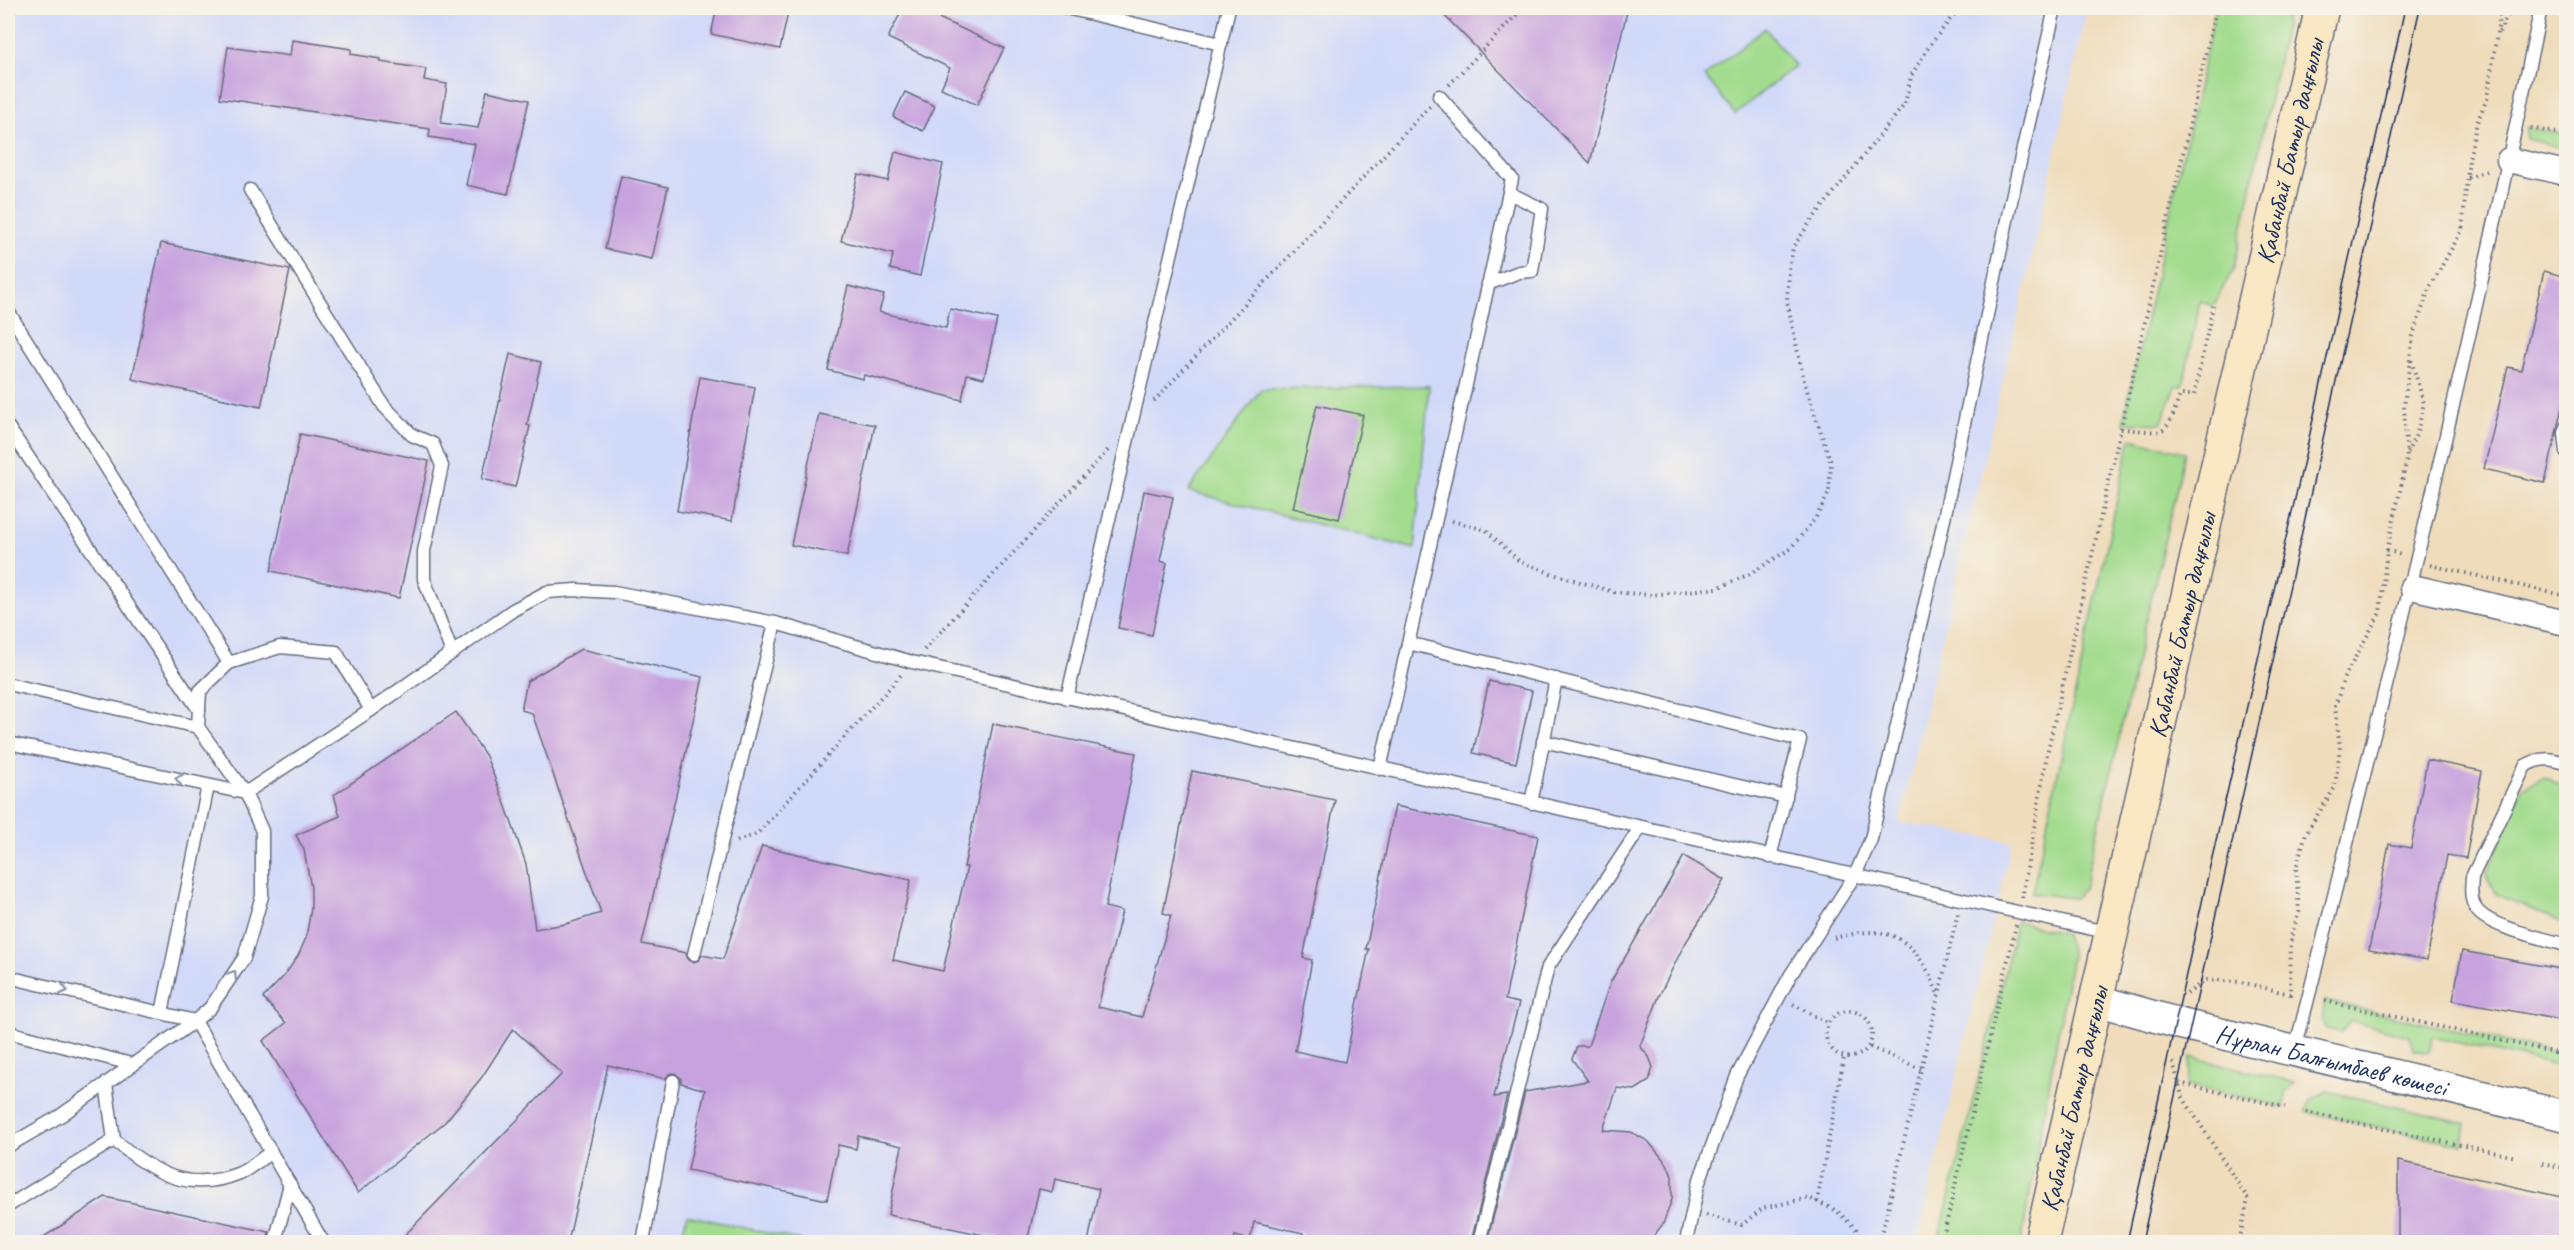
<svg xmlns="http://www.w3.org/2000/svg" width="2574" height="1250" font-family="Caveat,sans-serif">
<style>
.built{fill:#d1d9f9}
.green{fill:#a3dc8e;stroke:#5f8676;stroke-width:1.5}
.building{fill:#c7a2de}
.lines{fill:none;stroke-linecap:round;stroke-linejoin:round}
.service-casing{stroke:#656c7f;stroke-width:15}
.minor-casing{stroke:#656c7f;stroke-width:27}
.tertiary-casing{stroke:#656c7f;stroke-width:33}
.secondary-casing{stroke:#656c7f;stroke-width:36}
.path{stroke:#656c7f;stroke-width:4;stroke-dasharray:1.5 4.5;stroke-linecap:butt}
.service{stroke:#fff;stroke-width:12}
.minor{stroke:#fff;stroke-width:24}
.tertiary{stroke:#fff;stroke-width:30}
.secondary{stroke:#fae7c3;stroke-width:33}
.tram{stroke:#1b2f5e;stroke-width:1.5}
.oneway{stroke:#8d97ae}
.labels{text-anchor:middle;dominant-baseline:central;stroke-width:4.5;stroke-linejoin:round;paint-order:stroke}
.street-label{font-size:26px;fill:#1b2f5e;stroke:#f7f3e8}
</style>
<rect width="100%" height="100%" fill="#f7f3e8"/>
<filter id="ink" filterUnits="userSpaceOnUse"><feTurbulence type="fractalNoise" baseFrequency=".0167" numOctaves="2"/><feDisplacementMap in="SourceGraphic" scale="12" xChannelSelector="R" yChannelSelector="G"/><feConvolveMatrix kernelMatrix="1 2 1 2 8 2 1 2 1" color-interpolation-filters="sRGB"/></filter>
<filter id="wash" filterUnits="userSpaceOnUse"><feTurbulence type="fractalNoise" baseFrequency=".008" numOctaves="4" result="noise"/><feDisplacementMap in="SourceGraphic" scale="24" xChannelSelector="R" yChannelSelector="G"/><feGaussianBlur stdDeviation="1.35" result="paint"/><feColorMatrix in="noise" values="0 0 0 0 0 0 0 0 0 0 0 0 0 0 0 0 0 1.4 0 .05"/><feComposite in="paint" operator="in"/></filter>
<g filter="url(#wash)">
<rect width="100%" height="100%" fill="#efdcbb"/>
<path class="built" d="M8,8H2087L2025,287L1899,822L2012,842L1917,1242H8Z"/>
<g class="green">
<path d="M2216,8H2289L2234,268L2213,306L2200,301L2183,386H2176L2161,424L2123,422Z"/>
<path d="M1765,28L1795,66L1735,114L1705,76Z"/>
<path d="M2527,127L2566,135V145L2562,148L2526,139Z"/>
<path d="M1429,386L1415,549L1188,491L1261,389Z"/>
<path d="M2130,439L2185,452L2084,889L2074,898L2032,893Z"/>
<path d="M2544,777L2566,788V924L2498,895L2486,876L2522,788Z"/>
<path d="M2017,921L2065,934L2072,955L2021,1242H1938Z"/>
<path d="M2325,1001L2566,1055V1086L2560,1084L2558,1066L2433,1037L2429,1052L2413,1049L2409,1036L2351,1021L2341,1032L2327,1029L2322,1021Z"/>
<path d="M2191,1057L2295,1082L2286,1092L2285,1107L2187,1085Z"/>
<path d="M2327,1091L2466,1123L2463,1145L2306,1112L2311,1100Z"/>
<path d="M687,1215L807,1242H680Z"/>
</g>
<g id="blocks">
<g class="building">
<path d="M717,8H789L780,49L711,34Z"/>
<path d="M903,8H917L1004,48L977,105L941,88L950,68L888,38Z"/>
<path d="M1437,8H1628L1590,163Z"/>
<path d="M292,40L351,49V54L381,59L380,62L426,69L424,80L447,84L441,123L478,128L487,91L529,100L508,194L466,185L475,144L429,137L430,129L220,98L228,47L290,56Z"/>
<path d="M905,92L935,106L923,131L893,117Z"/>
<path d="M895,152L943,164L920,276L890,269L893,254L841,241L858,174L888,181Z"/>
<path d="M621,176L668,187L652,259L605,249Z"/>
<path d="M161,243L290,270L261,407L132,379Z"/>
<path d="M2544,271L2566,277V389L2545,483L2484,469L2508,367L2521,370Z"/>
<path d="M848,286L884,295L879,312L946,328L950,309L997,319L984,378L967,374L962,400L864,375L863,379L828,370Z"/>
<path d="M510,354L541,362L527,425L530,426L515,487L482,479Z"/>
<path d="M700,377L755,387L732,521L677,511Z"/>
<path d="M1317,405L1363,415L1339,519L1293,508Z"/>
<path d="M819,414L875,425L847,556L791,545Z"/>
<path d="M300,434L429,461L399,598L271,571Z"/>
<path d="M1144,491L1173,497L1160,561L1167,563L1152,635L1118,628Z"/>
<path d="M581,649L703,677L642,944L686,953L688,960L693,962L699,960L702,955L723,959L762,846L911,880L893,960L943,971L967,867H964L993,724L1136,753L1105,907L1122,911L1098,1007L1142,1017L1171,915L1163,913L1192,771L1335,800L1303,958L1312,960L1295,1051L1345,1062L1369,949H1366L1395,806L1538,836L1505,1000L1519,1003L1494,1097L1507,1095L1471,1242H1301L1303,1233L1254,1222L1250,1240L1235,1236L1233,1242H1088L1099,1189L1055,1179L1052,1192L1039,1189L1027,1242H1017L888,1215L902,1146L858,1136L856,1149L838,1145L827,1200L688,1170L705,1090L681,1083V1078L675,1073H670L665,1079L608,1065L568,1242H398L562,1074L513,1029L482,1077L445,1122L358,1193L263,1041L286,1023L263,998L284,976L298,956L306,938L311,908V888L304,850L296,835L340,816L334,795L456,712L486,756L505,804L526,864L535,929L566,924L601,913L532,713L521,710L527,681Z"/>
<path d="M1489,681L1532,691L1516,763L1473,753Z"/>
<path d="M2427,760L2482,771L2466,858L2447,855L2427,960L2369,950L2389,844L2411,848Z"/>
<path d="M1684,856L1725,880L1683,947L1660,994L1640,1046L1649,1057L1653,1067L1649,1081L1635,1090L1617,1088L1603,1130L1631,1132L1648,1141L1667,1164L1672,1176V1199L1663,1224L1649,1242H1487L1525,1092L1588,1081L1572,1059L1577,1046H1588L1610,983Z"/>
<path d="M2462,951L2566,970V1021L2453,1000Z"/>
<path d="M2398,1161L2566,1198V1242H2398Z"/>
<path d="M105,1197L269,1232L267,1242H36Z"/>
</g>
</g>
</g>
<g filter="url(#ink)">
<use href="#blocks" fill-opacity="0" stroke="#656c7f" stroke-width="1.5"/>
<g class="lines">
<defs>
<g id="service">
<path d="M1066,8L1221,44"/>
<path d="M250,190L384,406L412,435L433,444L442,466L424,551V579L452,653"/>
<path d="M1488,284L1519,272L1532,271L1542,209L1509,193"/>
<path d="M8,311L229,663"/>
<path d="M8,427L199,710"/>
<path d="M2566,427L2564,433L2566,452"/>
<path d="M1408,643L1800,740L1770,857"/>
<path d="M280,647L336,652L371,710L245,793L198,727L200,691L229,663Z"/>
<path d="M8,684L198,727"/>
<path d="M1067,698L1229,8"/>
<path d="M371,710L513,610L547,592L576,590L614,592L775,623"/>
<path d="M1543,741L1786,797"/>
<path d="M8,743L245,793L262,831V896L244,958L210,1008L195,1021L8,977"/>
<path d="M2566,764C2551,758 2540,757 2525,766L2472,877C2471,888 2470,899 2476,909C2489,928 2544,938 2566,945"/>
<path d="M1380,769L1512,179L1439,96"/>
<path d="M1531,803L1556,679"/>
<path d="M694,954L775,623L912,662L2110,933"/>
<path d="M162,1013L208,786"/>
<path d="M8,1032L131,1064"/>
<path d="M2295,1050C2383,704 2468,357 2541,8"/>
<path d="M114,1140C154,1173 188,1194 240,1173C251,1168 261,1159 271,1152"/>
<path d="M8,1146L60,1116L195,1021L323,1242"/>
<path d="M8,1206L114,1140L106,1084"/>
<path d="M275,1242L290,1184"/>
<path d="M643,1242L673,1081"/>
<path d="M1479,1242L1548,967L1640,828"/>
<path d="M1686,1242L1698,1185L1737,1076L1790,976L1855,875L1871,839L1938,547L2010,206L2055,8"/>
</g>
<g id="minor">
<path d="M2509,160L2566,173"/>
<path d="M2412,587L2566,623"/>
</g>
<g id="tertiary">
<path id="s1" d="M2096,1000L2181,1024L2566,1116"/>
</g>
<g id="secondary">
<path id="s2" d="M2041,1242L2322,8"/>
</g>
</defs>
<use href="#service" class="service-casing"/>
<use href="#minor" class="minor-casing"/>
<use href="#tertiary" class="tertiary-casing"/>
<use href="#secondary" class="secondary-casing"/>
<g class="path">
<path d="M2499,32L2512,8"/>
<path d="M1449,85L1523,8"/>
<path d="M2531,128L2566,135"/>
<path d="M2468,178L2489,170"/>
<path d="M1154,401L1430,106"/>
<path d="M2121,429L2159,432C2172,427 2175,407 2180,395H2194L2213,306"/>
<path d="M2407,453L2417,433L2424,403L2411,360"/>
<path d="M1452,521L1486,530L1519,561L1553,574L1614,592L1651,595L1717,588L1750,574L1790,549L1815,519L1829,493L1831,463L1804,381L1787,301L1789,271L1793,247L1811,221L1905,104L1911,76L1930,45L1959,8"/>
<path d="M2387,550L2403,556"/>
<path d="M2430,565L2566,596"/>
<path d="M924,650L1108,450"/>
<path d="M737,841L757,834L901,675"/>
<path d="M2022,898L2047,754L2216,8"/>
<path d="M1834,938C1848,935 1866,930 1881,933C1912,937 1929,969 1938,995"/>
<path d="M2187,994L2205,980L2241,982L2290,994L2291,937L2299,912L2296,868L2306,833L2335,787L2340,747L2335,707L2344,678L2380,613L2387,550L2407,459L2404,406L2413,335L2429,289L2462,230L2469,159L2477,122L2487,99L2501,8"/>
<path d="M2325,1001L2566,1055"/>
<path d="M1793,1004L1829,1024"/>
<circle cx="1849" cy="1034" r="23"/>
<path d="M1870,1047L1921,1069"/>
<path d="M2555,1053L2566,1063"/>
<path d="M2173,1062L2182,1096L2248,1199L2239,1242"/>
<path d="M2179,1083L2285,1107"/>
<path d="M2306,1112L2516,1157"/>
<path d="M2542,1163L2566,1168"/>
<path d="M1817,1202L1844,1057"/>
<path d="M1706,1215L1742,1225L1763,1208L1809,1198L1837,1211L1856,1229L1861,1242"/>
<path d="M1703,1240L1711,1242"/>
<path d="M1880,1242L1958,913"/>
<path d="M1942,1242L2016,925"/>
</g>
<use href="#service" class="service"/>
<use href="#minor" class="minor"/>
<use href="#tertiary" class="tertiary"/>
<use href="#secondary" class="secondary"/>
<g class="tram">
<path d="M2127,1242L2208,875L2304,460L2405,8"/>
<path d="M2142,1242L2420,8"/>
</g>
</g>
<defs><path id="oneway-chevron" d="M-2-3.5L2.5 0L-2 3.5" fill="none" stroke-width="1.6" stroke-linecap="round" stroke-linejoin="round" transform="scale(1.5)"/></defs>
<g class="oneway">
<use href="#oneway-chevron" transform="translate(179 779) rotate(-168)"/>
<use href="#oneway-chevron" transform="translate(233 974) rotate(-56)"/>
<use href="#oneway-chevron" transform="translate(64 990) rotate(13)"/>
</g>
</g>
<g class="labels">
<g class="street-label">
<text stroke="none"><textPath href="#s2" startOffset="1119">Қабанбай Батыр даңғылы</textPath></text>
<text stroke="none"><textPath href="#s2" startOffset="633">Қабанбай Батыр даңғылы</textPath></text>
<text stroke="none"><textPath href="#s1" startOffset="243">Нұрлан Балғымбаев көшесі</textPath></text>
<text stroke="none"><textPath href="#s2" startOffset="147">Қабанбай Батыр даңғылы</textPath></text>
</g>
</g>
<rect width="2574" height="1250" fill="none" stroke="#f7f3e8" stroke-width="30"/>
</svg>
